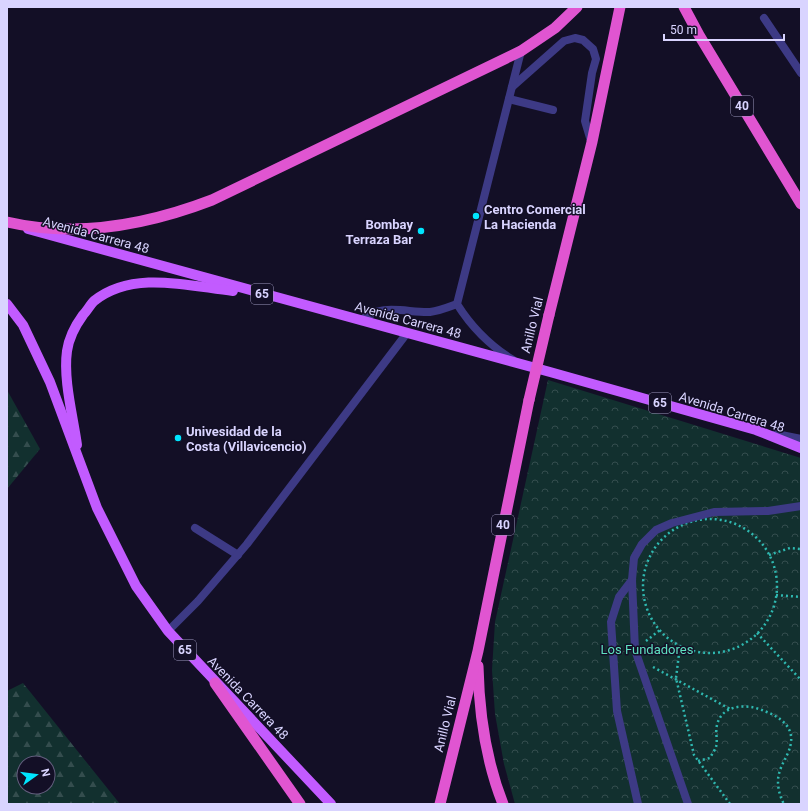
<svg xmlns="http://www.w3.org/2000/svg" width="808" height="811" font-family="Roboto,sans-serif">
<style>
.forest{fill:url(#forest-firs);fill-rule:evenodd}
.park{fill:url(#park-crowns)}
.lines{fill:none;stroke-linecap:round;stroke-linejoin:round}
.path{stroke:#2fb8b0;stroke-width:2.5;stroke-dasharray:2 3;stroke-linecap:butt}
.service{stroke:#3d3a85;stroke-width:8}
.tertiary{stroke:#3d3a85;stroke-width:10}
.primary{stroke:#c25bff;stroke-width:10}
.trunk{stroke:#e055d1;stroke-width:11}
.trunk-bridge{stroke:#e055d1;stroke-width:11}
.poi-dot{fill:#00e5ff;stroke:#130f26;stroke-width:1.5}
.labels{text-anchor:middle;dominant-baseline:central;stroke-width:3;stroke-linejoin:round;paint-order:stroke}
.shield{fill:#130f26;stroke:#9e99be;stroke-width:1}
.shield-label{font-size:12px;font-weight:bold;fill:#d9d4ff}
.poi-label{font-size:13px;font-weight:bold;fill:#d9d4ff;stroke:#130f26;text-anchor:start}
.street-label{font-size:13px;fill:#d9d4ff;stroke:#130f26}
.park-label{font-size:13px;fill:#5fe0c0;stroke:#130f26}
</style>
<defs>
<pattern id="forest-firs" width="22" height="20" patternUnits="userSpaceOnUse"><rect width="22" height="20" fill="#12302f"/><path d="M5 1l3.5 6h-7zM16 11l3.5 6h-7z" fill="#344d4e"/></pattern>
<pattern id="park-crowns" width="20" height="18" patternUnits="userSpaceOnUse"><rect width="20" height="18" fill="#12302f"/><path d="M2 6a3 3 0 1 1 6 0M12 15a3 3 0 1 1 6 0" fill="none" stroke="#344d4e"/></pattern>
</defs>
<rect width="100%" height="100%" fill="#130f26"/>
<g class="forest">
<path d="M7,390L40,449L7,489Z"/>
<path d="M23,683L120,804H7V691ZM24,763H48V787H24Z"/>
</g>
<path class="park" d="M548,380L801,458V804H515L504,764L495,714L492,670L495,622Z"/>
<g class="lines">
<g class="path">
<circle cx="710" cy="586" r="67"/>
<path d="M769,555L790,548L801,549"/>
<path d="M776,595L801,597"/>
<path d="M757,633L801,680"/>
<path d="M646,641L660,630"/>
<path d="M680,646L676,678L694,755L730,804"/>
<path d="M653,667L730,709"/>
<path d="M698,761L710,758C712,754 715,750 716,747C718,740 715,732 717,725C721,707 741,704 756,708C781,716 800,728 787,755C783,763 778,772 778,781C778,789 780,797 784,804"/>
</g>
<g class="service">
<path d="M764,18L801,73"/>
<path d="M512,87L564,41L575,38L583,40L593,49L596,59L592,73L585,121L591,141"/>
<path d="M509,99L553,110"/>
<path d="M361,321C380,302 407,313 430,312C439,311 449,307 457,304"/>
<path d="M513,360C489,345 472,328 457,304L521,51"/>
<path d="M195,528L238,555"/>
<path d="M632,580L619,597L611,622L617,711L638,804"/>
<path d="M168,631L198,601L247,544L407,333"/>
<path d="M688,804L635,650L632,580L634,558L642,544L656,530L672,523L714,512L768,511L801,506"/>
</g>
<path class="tertiary" d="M776,435L801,440"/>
<g class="primary">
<path d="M28,229L550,372L756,430L801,448"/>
<path d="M7,304L23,325L50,382L97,508L136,586L168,631L331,804"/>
<path d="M77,445C73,416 63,379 67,351C69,337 75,326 83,315C87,311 90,305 94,301C133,270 188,286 233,291"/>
</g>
<g class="trunk">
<path d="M684,7L699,35L801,204"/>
<path d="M7,222C76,238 147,225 212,200L521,51L555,28L577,7"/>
<path d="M549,315L592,142L620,7"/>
<path d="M478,666C479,712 486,761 503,804"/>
<path d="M215,683L300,804"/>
<path d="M440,804L478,651L529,400"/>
</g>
<path class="trunk-bridge" d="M529,400L549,315"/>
</g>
<g class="poi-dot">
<circle cx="476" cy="216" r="4"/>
<circle cx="421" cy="231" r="4"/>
<circle cx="178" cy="438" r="4"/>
</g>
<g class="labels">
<g class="shield">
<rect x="731" y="96" width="22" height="20" rx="3"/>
<rect x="251" y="284" width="22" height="20" rx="3"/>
<rect x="649" y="393" width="22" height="20" rx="3"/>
<rect x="492" y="515" width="22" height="20" rx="3"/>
<rect x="174" y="640" width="22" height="20" rx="3"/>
</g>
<g class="shield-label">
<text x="742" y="106">40</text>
<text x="262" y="294">65</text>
<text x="660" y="403">65</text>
<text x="503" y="525">40</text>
<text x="185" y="650">65</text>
</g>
<g class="poi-label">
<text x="484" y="209">Centro Comercial<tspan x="484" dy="15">La Hacienda</tspan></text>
<text x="413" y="224" text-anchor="end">Bombay<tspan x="413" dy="15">Terraza Bar</tspan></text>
<text x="186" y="431">Univesidad de la<tspan x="186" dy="15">Costa (Villavicencio)</tspan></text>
</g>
<g class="street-label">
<text transform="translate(96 235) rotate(15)">Avenida Carrera 48</text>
<text transform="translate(408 320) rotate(15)">Avenida Carrera 48</text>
<text transform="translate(532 325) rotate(-76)">Anillo Vial</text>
<text transform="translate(732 412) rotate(17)">Avenida Carrera 48</text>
<text transform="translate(248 698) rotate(46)">Avenida Carrera 48</text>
<text transform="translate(445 724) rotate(-76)">Anillo Vial</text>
</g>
<g class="park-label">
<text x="647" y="649">Los Fundadores</text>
</g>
</g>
<rect width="808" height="811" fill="none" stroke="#d9d4ff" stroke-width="16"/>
<g transform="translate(36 775) rotate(76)"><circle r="19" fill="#130f26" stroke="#625e7d"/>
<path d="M0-3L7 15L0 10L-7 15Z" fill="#00e5ff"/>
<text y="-6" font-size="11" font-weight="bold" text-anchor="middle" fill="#d9d4ff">N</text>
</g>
<path d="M664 34v6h120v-6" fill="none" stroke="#d9d4ff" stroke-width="2"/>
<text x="670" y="34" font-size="12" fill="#d9d4ff" stroke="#130f26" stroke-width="3" paint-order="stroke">50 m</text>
</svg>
